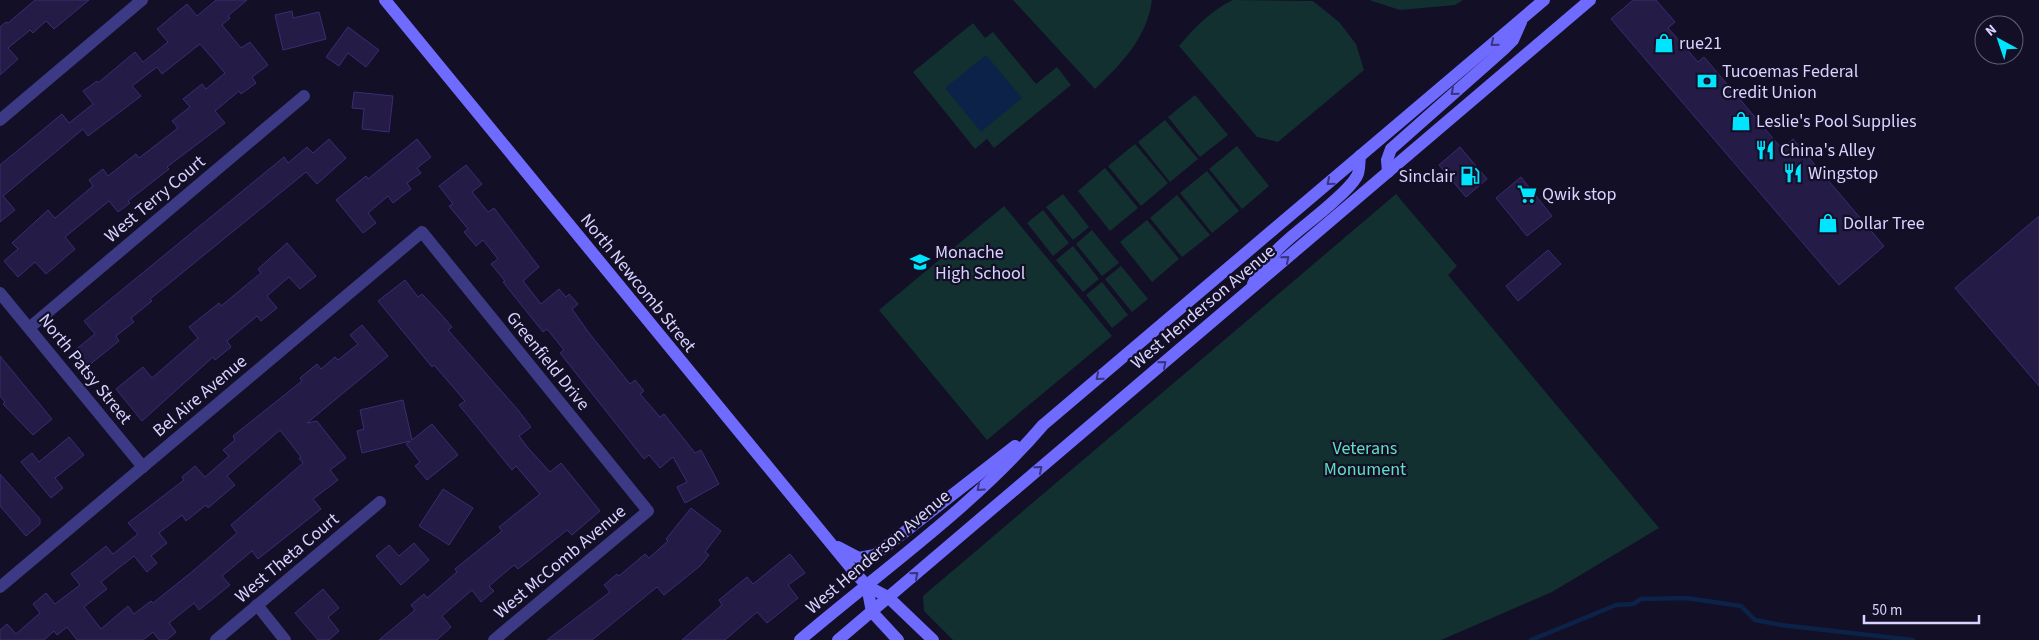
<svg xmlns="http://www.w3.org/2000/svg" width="2039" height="640" font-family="'Source Sans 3',sans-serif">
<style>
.green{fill:#12302f}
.water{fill:#0c2248}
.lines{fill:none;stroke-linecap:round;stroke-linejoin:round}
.stream{stroke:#0c2248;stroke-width:4.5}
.building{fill:#241b47;stroke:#3b2d73;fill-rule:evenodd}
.minor{stroke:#3d3a85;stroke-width:12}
.tertiary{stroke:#3d3a85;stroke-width:12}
.secondary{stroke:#6f6bff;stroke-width:12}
.oneway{stroke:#38347d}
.labels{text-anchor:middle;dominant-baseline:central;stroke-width:4.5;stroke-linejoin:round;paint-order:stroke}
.poi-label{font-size:18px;fill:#d9d4ff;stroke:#130f26;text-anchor:start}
.street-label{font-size:18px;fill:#d9d4ff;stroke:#130f26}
.park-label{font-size:18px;fill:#5fe0c0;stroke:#130f26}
</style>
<rect width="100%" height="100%" fill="#130f26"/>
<g class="green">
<path d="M1013,0H1152C1147,38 1121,64 1095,89Z"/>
<path d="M1233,0L1313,1L1339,22L1356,44L1364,70L1278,142L1257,137L1179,46C1195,27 1210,11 1233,0Z"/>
<path d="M1369,0H1463L1455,5L1400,10Z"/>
<path d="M973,23L985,38L993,32L1036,84L1057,67L1071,85L994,148L987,139L975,149L913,72Z"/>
<path d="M1195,95L1228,135L1200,157L1168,117Z"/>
<path d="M1165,120L1198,159L1170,182L1138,142Z"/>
<path d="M1135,144L1168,183L1141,206L1108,166Z"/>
<path d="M1237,146L1269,186L1242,209L1209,169Z"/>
<path d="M1105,168L1138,208L1110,231L1078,191Z"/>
<path d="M1207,171L1239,211L1212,233L1180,193Z"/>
<path d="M1063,194L1089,227L1073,240L1046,207Z"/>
<path d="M1396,194L1457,266L1448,275L1659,528L1552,592L1441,640H953L924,611L923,596Z"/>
<path d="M1177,195L1210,235L1182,257L1150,218Z"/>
<path d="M1004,206L1112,336L987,440L879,310Z"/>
<path d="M1043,210L1069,243L1053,256L1027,223Z"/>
<path d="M1147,220L1179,259L1152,282L1120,242Z"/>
<path d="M1092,230L1119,263L1102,276L1076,244Z"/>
<path d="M1073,246L1099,279L1083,292L1056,260Z"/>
<path d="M1121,266L1148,299L1132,312L1105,279Z"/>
<path d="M1102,282L1128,315L1112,328L1086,295Z"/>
</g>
<path class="water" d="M986,55L1022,98L981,132L945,88Z"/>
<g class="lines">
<path class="stream" d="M1531,640L1616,605L1633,604L1641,599L1686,598L1741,606L1755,620L1781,625L1913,640"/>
</g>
<g class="building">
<path d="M35,0H89L54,29L46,21L33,33L30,30L8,48L18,59L0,75V27L6,22L8,23Z"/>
<path d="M216,0H247L228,16L230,18L222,25L241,48L250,42L268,65L252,77L256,83L241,94L239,91L215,111L225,123L167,167L169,169L128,201L130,203L118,212L109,201L65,237L75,249L46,274L35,262L18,277L4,261L18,249L12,243L48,210L55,218L93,186L89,180L103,169L108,176L136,154L139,158L178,128L172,121L190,107L183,99L202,84L206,89L225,73L200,44L162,74L157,67L132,86L141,96L88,136L83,129L3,196L15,210L0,222V165L62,114L69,123L93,104L83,91L97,81L98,83L135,52L143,62L168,42L157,29L187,4L197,16Z"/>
<path d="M1633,0H1656L1675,22L1668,28L1698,62L1704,57L1782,149L1793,139L1884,246L1839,285L1611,19Z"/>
<path d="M292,11L293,18L319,12L326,39L283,50L275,15Z"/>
<path d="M348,27L379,50L366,67L348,53L339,66L326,57Z"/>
<path d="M354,92L393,96L389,132L362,129L364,109L352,108Z"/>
<path d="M329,139L346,158L317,184L306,172L150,299L152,301L131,318L134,322L116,336L119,341L88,366L75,350L95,334L84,321L284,157L288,163L307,147L313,153Z"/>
<path d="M417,139L431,157L417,168L421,173L407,183L411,189L393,203L388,196L368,213L376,223L363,233L336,200L366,176L368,179Z"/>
<path d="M1460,147L1487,179L1466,197L1439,165Z"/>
<path d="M466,165L482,184L472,192L488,212L494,208L539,267L523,281L541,304L559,289L566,297L569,294L578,304L572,309L589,333L630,384L635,380L644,391L640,394L660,417L664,414L695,453L701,450L719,484L685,503L677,487L687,482L673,457L660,468L649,455L644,459L560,353L564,350L547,329L543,332L503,282L505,281L491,264L498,259L483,240L476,246L464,232L468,229L449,206L453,204L439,186Z"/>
<path d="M1521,177L1552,216L1527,236L1496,198Z"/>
<path d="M2039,216V386L1955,288Z"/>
<path d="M287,243L316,276L300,289L289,277L267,296L277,308L261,321L257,316L227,341L231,347L215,360L213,357L142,421L116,389L143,367L152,378L198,338L189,327L219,303L221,306L261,273L258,269Z"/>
<path d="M1548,250L1561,264L1518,301L1506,286Z"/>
<path d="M405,280L418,297L422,294L439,312L452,327L448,330L518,410L531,427L519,436L529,449L550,472L561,463L600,511L572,535L567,530L518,569L514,565L489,586L494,591L481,602L472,590L442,616L451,627L437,640H379L415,610L411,605L424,594L427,598L457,572L455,569L502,531L499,527L540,494L516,466L512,470L459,405L465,401L434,365L432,367L378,301Z"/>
<path d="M362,325L388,356L307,423L317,421L346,458L330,470L338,480L313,499L321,509L258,559L252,551L222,576L230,585L199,610L194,603L169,623L176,632L167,640H159L153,632L143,640H77L67,627L57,635L54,631L44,640H0V630L7,624L16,634L40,613L33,604L46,593L55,604L80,585L71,574L106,546L113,554L138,534L128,523L184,480L182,477L195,466L205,477L229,456L223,450L235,440L233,436L302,381L300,378L317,364L321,369L335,357L338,360L358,344L350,335ZM280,430L301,457L299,458L303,463L231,525L237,533L193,571L153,603L151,601L134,614L128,606L101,629L84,607L107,589L101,582L134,556L147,572L157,563L151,556L167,543L159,533L182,515L186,521L206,505L208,508L235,485L227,476Z"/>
<path d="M0,356L52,419L33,435L3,404L5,402L0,396Z"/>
<path d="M403,400L412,440L432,424L458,455L427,480L415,466L420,462L406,444L410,441L362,453L357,431L364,429L360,410Z"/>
<path d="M69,437L84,455L55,478L63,488L51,498L21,462L32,453L39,462Z"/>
<path d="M0,474L40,519V524L26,536L0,506Z"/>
<path d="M443,489L473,508L449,545L419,526Z"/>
<path d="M691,508L721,531L705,552L709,555L700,566L664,595L657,587L592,640H547L610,592L604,585L617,574L619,576L645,554L649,558L668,541L666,539Z"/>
<path d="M414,543L429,560L401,585L376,556L389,545L399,556Z"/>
<path d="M790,554L805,573L788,585L798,598L767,623L757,612L725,640H682L722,605L719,600L747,577L753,584Z"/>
<path d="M323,589L339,608L328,617L339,631L329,640H318L295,613Z"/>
</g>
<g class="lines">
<g class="minor">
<path d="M0,293L143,467"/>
<path d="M29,328L304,96"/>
<path d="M0,587L422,232L648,511L494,640"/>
<path d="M257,605L285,640"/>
<path d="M216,640L380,502"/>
</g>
<path class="tertiary" d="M0,120L142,0"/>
<g class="secondary">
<path d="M385,0L851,568L867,586L888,597L933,640"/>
<path d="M1388,172L1387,160L1391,149L1504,49L1513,40L1521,22"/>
<path d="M1253,284C1270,247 1305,228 1334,201C1342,194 1352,185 1357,176C1360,171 1359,162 1360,156"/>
<path d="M838,547L859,558L875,555L1015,446"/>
<path d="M867,586L872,612L898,640"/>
<path d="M800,640C882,570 973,507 1043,425L1544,0"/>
<path d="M838,640L1590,0"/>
</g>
</g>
<defs><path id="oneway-chevron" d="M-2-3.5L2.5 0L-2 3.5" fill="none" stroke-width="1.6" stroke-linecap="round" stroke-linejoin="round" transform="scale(1.25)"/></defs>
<g class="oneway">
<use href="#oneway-chevron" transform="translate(1494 43) rotate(140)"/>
<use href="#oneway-chevron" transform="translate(1454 92) rotate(139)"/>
<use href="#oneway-chevron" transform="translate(1330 182) rotate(140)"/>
<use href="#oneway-chevron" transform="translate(1286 259) rotate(-40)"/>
<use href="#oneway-chevron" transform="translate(1163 364) rotate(-40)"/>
<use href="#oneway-chevron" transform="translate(1099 377) rotate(140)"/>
<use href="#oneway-chevron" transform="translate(1039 469) rotate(-40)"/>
<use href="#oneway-chevron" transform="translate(980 488) rotate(138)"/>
<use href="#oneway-chevron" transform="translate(915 575) rotate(-40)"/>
</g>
<defs>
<symbol id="shop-bare" viewBox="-9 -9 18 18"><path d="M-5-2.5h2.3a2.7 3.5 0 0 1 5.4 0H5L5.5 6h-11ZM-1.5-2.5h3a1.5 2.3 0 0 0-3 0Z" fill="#00e5ff" stroke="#130f26" stroke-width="2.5" paint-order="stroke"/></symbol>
<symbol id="bank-bare" viewBox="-9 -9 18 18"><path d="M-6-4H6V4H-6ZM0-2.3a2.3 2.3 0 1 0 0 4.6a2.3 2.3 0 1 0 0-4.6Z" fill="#00e5ff" stroke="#130f26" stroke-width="2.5" paint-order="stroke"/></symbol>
<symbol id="restaurant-bare" viewBox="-9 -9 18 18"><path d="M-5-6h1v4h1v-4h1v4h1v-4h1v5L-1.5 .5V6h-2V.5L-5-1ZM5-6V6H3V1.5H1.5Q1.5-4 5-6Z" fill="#00e5ff" stroke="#130f26" stroke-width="2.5" paint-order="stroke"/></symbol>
<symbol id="fuel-bare" viewBox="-9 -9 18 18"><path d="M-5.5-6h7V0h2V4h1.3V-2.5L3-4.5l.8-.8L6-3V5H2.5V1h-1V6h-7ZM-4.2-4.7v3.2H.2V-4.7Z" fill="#00e5ff" stroke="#130f26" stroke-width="2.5" paint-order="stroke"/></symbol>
<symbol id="supermarket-bare" viewBox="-9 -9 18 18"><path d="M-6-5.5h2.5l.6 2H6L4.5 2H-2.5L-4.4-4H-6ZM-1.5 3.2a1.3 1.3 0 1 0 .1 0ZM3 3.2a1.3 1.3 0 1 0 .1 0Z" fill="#00e5ff" stroke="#130f26" stroke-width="2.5" paint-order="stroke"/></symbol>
<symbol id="school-bare" viewBox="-9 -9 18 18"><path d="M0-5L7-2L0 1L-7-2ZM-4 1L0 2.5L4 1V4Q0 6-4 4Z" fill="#00e5ff" stroke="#130f26" stroke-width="2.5" paint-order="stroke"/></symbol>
</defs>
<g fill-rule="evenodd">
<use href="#shop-bare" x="1650" y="29" width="28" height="28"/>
<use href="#bank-bare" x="1693" y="67" width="28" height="28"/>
<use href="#shop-bare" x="1727" y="107" width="28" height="28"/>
<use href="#restaurant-bare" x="1751" y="136" width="28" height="28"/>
<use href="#restaurant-bare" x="1779" y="159" width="28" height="28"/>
<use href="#fuel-bare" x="1456" y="162" width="28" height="28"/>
<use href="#supermarket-bare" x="1513" y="180" width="28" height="28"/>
<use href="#shop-bare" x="1814" y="209" width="28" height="28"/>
<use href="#school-bare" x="906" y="248" width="28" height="28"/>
</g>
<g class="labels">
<g class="poi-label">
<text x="1679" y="43">rue21</text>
<text x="1722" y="71">Tucoemas Federal<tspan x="1722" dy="21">Credit Union</tspan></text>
<text x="1756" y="121">Leslie's Pool Supplies</text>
<text x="1780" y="150">China's Alley</text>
<text x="1808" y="173">Wingstop</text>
<text x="1455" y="176" text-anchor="end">Sinclair</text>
<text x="1542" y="194">Qwik stop</text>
<text x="1843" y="223">Dollar Tree</text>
<text x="935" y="252">Monache<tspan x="935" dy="21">High School</tspan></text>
</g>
<g class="street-label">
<text transform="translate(155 199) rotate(-40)">West Terry Court</text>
<text transform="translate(638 283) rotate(51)">North Newcomb Street</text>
<text transform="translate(1203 307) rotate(-40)">West Henderson Avenue</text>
<text transform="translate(548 361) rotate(51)">Greenfield Drive</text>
<text transform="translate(85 369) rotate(51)">North Patsy Street</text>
<text transform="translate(200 396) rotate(-40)">Bel Aire Avenue</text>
<text transform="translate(878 552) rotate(-40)">West Henderson Avenue</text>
<text transform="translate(287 558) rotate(-40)">West Theta Court</text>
<text transform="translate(560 562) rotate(-40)">West McComb Avenue</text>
</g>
<g class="park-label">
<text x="1365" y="448">Veterans<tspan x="1365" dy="21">Monument</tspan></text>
</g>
</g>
<g transform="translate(1999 40) rotate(320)"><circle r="24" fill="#130f26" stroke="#625e7d"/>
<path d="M0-4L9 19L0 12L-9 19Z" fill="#00e5ff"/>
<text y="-8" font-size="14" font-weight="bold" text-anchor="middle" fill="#d9d4ff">N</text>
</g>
<path d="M1864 615v8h115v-8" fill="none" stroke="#d9d4ff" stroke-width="2.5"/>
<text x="1872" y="615" font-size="15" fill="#d9d4ff" stroke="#130f26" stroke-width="4" paint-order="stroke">50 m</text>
</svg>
